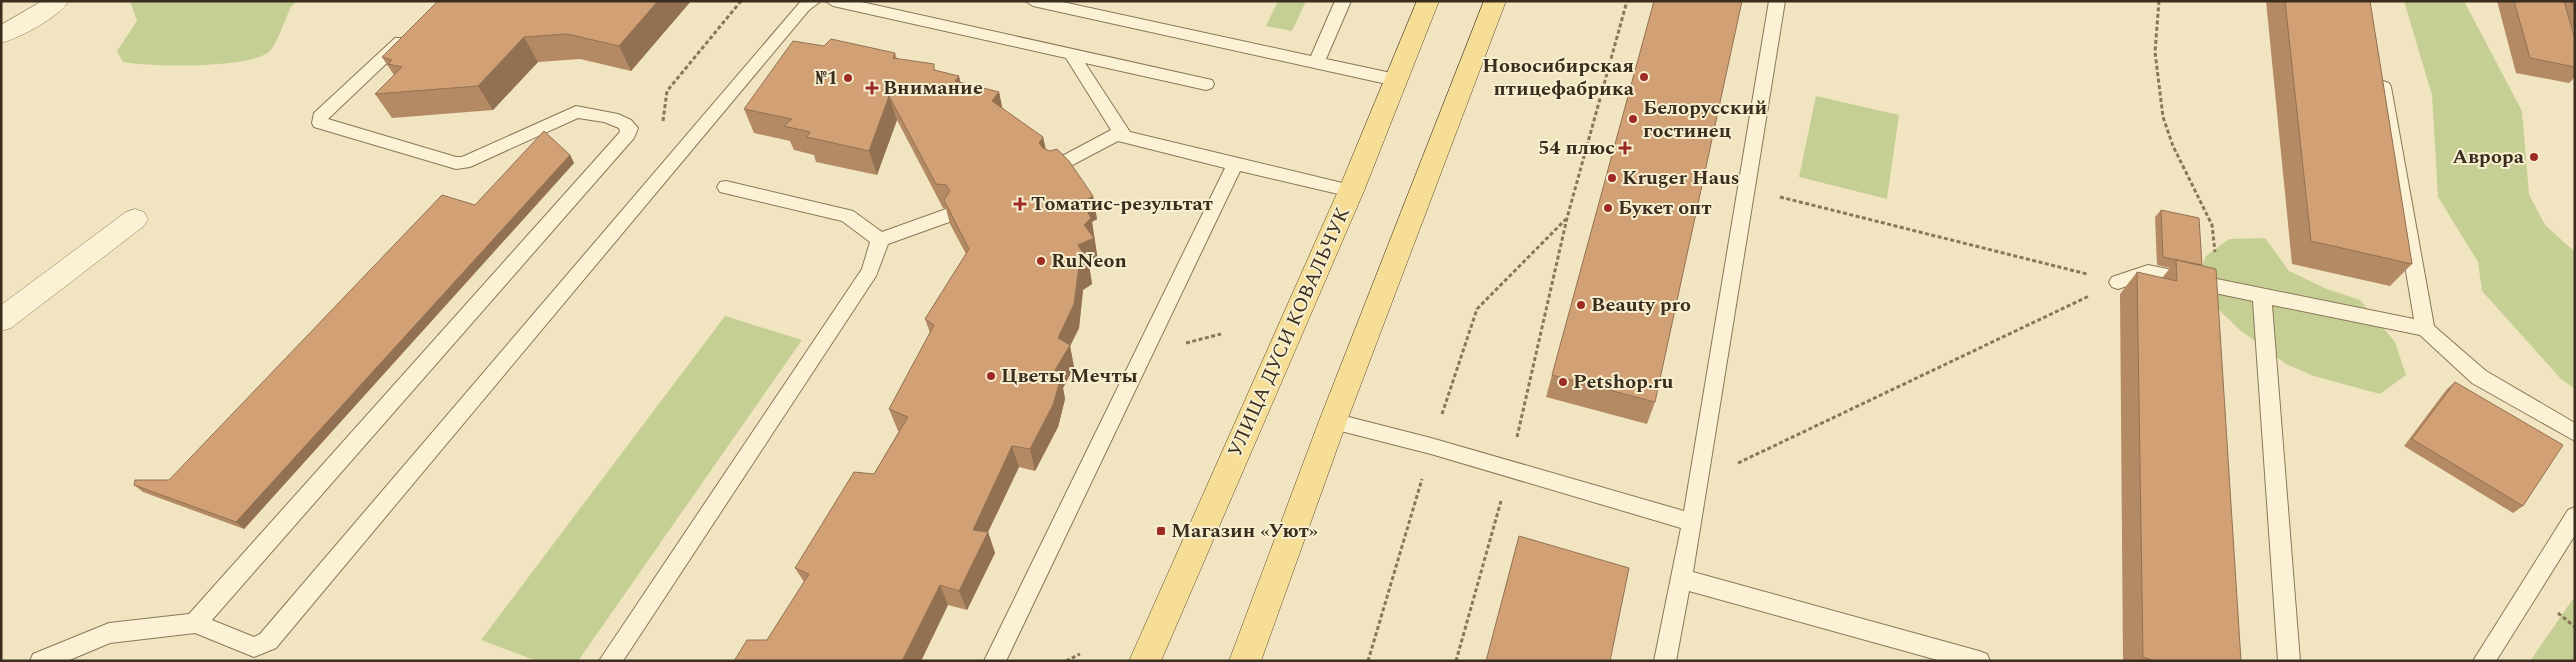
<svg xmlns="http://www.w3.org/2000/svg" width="2576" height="662" font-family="Spectral,serif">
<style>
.green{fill:#c5cf94}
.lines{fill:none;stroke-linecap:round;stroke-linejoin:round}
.service-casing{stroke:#8b7657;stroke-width:2}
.minor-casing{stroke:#8b7657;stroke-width:1}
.primary-casing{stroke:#59442c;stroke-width:1}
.path{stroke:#8b7657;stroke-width:3;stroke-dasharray:4 2.5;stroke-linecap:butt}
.service{fill:#fbf2d5;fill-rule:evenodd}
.minor{fill:#fbf2d5;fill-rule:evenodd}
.primary{fill:#f6de96;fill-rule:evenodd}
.wall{fill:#b48a65}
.shaded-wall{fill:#927152}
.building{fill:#d1a175;stroke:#927152}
.poi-dot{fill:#9e2a24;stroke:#f8efd1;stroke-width:2}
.labels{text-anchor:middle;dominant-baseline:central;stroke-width:4;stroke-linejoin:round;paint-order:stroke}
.poi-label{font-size:20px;font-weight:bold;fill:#3a2d1d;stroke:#f8efd1;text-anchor:start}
.street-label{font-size:20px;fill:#3a2d1d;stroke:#f8efd1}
</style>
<rect width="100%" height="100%" fill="#f1e5c1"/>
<g class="green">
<path d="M130,1H297L291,7C286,17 276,46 269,52C247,69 151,67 123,62L117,51L137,21Z"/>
<path d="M1278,1H1306L1292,31L1266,26Z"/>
<path d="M2404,1H2464L2522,111L2529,194L2545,225L2575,252V389L2561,379L2482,291L2478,262L2438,197L2432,95Z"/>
<path d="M1816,96L1899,115L1887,199L1799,177Z"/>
<path d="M2265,238L2289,271L2327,289L2360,300L2395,342L2406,375L2380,394L2314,376L2286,364L2240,330L2220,311L2198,277L2206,256L2229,239Z"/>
<path d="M725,316L802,340L578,661H537L481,640Z"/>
<path d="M2575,596V661H2530Z"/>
</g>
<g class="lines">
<defs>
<g id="service">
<path d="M801,1H821L809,10L276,648L254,657L195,633L110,643L67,661H30L33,654L109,623L189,614L620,132L619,128L604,122L578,118L470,167L456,169L314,127L312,123L314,113L395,38H407L409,42L328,119L456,157H462L576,106L618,114L631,120L638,128L634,138L212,620L254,637L260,634Z"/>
<path d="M825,1H857L1212,80L1214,84L1212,88L1206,90L1085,63L1130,132L1351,185L1357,186L1360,191L1357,196L1351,197L1240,171L1006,661H984L1225,168L1118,141L1061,171L1055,173L1049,171L1046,167L1049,163L1111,130L1066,58L833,6Z"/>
<path d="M1025,1H1058L1311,56L1335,1H1351L1326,59L1396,74L1402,76L1404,80L1402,84L1396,86L1033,6Z"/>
<path d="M1769,1H1785L1693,572L1979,651L1987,654L1990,661H1941L1689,591L1676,661H1654L1681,528L1431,454L1333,429L1326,427L1323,421L1326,415L1333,413L1431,438L1684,511Z"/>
<path d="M2383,81L2389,83L2391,87L2434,326L2486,371L2575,423V441L2472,383L2420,335L2272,305L2300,661H2278L2253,301L2148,279L2118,289L2112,287L2109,282L2112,277L2148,265L2414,319L2375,87L2377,83Z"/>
<path d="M726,181L853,211L882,232L946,209L952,211L955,216L952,221L888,244L876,276L623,661H599L862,269L870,242L842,221L720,192L717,187L720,182Z"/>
<path d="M2575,507V535L2496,661H2473L2568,510Z"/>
</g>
<g id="minor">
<path d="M42,1H69C59,17 20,38 1,43V25Z"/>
<path d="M135,209L144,212L148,219L144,226L11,328L1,331V305L126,212Z"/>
</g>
<g id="primary">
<path d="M1417,1H1439L1364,191L1161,661H1129L1338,191Z"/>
<path d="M1484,1H1506L1347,421L1261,661H1229L1319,421Z"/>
</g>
</defs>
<use href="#service" class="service-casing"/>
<use href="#minor" class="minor-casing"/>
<use href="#primary" class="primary-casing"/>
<g class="path">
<path d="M2159,1L2155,52L2163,117L2173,146L2212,225L2215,252"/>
<path d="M663,121L667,91L741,1"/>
<path d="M1780,197L2087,274"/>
<path d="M1186,343L1221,334"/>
<path d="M1442,414L1477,309L1566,219"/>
<path d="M1517,437L1567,218L1627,1"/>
<path d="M1738,463L2089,296"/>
<path d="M2558,613L2575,627"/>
<path d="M1066,661L1080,654"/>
<path d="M1368,661L1422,479"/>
<path d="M1456,661L1501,501"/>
</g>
<use href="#service" class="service"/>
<use href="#minor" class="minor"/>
<use href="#primary" class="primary"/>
</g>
<g class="wall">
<path d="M438,1H691L631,71L580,59L538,62L493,110L392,118L375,94L394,75L382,57Z"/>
<path d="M2266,1H2370L2412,264L2390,286L2292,264Z"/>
<path d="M2497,1H2575V31L2572,28L2575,39V77L2569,83L2516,73Z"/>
<path d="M824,46L895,53L897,59L936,70L960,82L999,92L1002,108L1043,137L1046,149L1093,196L1097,219L1092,222L1098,261L1089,265L1092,284L1083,290L1079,328L1070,346L1074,367L1063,388L1065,399L1058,427L1035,471L1019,467L988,532L995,553L967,610L948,605L921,661H734L767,640L804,582L795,568L874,474L899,431H898L889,409L930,333L925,319L966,254L950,224L946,209L943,208L897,120L877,175L816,162L814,155L794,150L790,141L754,133L744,109Z"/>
<path d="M570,155L574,163L244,529L143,492L134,485L169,480L475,205Z"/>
<path d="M2161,210L2202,266L2241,661H2123L2120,294L2137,272L2162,278L2170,268L2157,265L2155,217Z"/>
<path d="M1552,375L1655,402L1647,424L1546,397Z"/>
<path d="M2455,382L2523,506L2513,513L2404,446L2447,389Z"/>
</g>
<g class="shaded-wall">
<path d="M658,1H691L631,71L619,46Z"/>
<path d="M524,37L538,62L493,110L478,86Z"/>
<path d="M959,76L965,101L955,81Z"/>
<path d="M999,92L1004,116L992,101Z"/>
<path d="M889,96L897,120L877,175L869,151Z"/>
<path d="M1043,137L1048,162L1039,143Z"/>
<path d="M570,155L574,163L244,529L236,522Z"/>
<path d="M1093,196L1097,219L1092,222L1098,261L1089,265L1092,284L1083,290L1079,328L1070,346L1074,367L1063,388L1065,399L1058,427L1035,471L1030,449L1054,372L1058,338L1078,245L1084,225L1082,202Z"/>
<path d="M1012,446L1019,467L988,532L995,553L967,610L959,591L973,530Z"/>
<path d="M940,585L948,605L921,661H902Z"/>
</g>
<g class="building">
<path d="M438,1H658L619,46L567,34L524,37L478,86L375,94L402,67L388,64L392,60L382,57Z"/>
<path d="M1654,1H1742L1655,402L1552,375Z"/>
<path d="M2285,1H2370L2412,264L2311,241Z"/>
<path d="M2514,1H2564L2575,39V67L2530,58Z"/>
<path d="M2569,1H2575V6Z"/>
<path d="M831,39L895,53L893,58L934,64V70L959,76L955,81L999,92L992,101L1043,137L1039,143L1043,148L1050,151L1057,149L1069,161L1093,196L1082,202L1091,218L1084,225L1094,238L1078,245L1088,261L1079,266L1074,304L1058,338L1070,345L1054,372L1061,377L1053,405L1030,449L1012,446L973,530L988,532L959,591L940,585L902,661H734L747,640H767L809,574L795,568L854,472L874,474L908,417L889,409L934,325L925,319L969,249L944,200L950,191L946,185L936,184L889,96L869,151L807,137L810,132L784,126L792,119L744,109L793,41L824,46Z"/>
<path d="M544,131L570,155L236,522L134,485L135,480H169L442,195L475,205Z"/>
<path d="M2161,210L2199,218L2202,265L2163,257Z"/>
<path d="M2176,260L2216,269L2241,661H2155L2143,657L2137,272L2177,281Z"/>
<path d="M2455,382L2563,445L2523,506L2412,439Z"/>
<path d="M1519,536L1629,568L1610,661H1486Z"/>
</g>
<g class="poi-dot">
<circle cx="1644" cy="77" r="5"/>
<circle cx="848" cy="78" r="5"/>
<path d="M869.5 80.5h5v5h5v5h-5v5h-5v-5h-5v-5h5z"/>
<circle cx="1633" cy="119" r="5"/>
<path d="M1622.5 140.5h5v5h5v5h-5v5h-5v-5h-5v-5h5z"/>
<circle cx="2534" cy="157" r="5"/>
<circle cx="1612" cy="178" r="5"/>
<path d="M1017.5 196.5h5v5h5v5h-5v5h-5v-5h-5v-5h5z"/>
<circle cx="1608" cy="208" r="5"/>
<circle cx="1041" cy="261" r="5"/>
<circle cx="1581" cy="305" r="5"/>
<circle cx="991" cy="376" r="5"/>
<circle cx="1563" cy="382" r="5"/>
<rect x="1156" y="526" width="10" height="10" rx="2.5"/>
</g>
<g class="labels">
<g class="poi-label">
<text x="1634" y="66" text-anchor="end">Новосибирская<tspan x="1634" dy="23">птицефабрика</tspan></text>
<text x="838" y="78" text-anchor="end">№1</text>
<text x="883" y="88">Внимание</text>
<text x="1643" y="108">Белорусский<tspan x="1643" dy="23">гостинец</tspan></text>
<text x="1615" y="148" text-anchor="end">54 плюс</text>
<text x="2524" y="157" text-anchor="end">Аврора</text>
<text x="1622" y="178">Kruger Haus</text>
<text x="1031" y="204">Томатис-результат</text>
<text x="1618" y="208">Букет опт</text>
<text x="1051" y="261">RuNeon</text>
<text x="1591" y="305">Beauty pro</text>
<text x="1001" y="376">Цветы Мечты</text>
<text x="1573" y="382">Petshop.ru</text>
<text x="1171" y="531">Магазин «Уют»</text>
</g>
<g class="street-label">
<text transform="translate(1289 332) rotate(-66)">УЛИЦА ДУСИ КОВАЛЬЧУК</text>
</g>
</g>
<rect width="2576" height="662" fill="none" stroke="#3a2d1d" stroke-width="5"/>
</svg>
